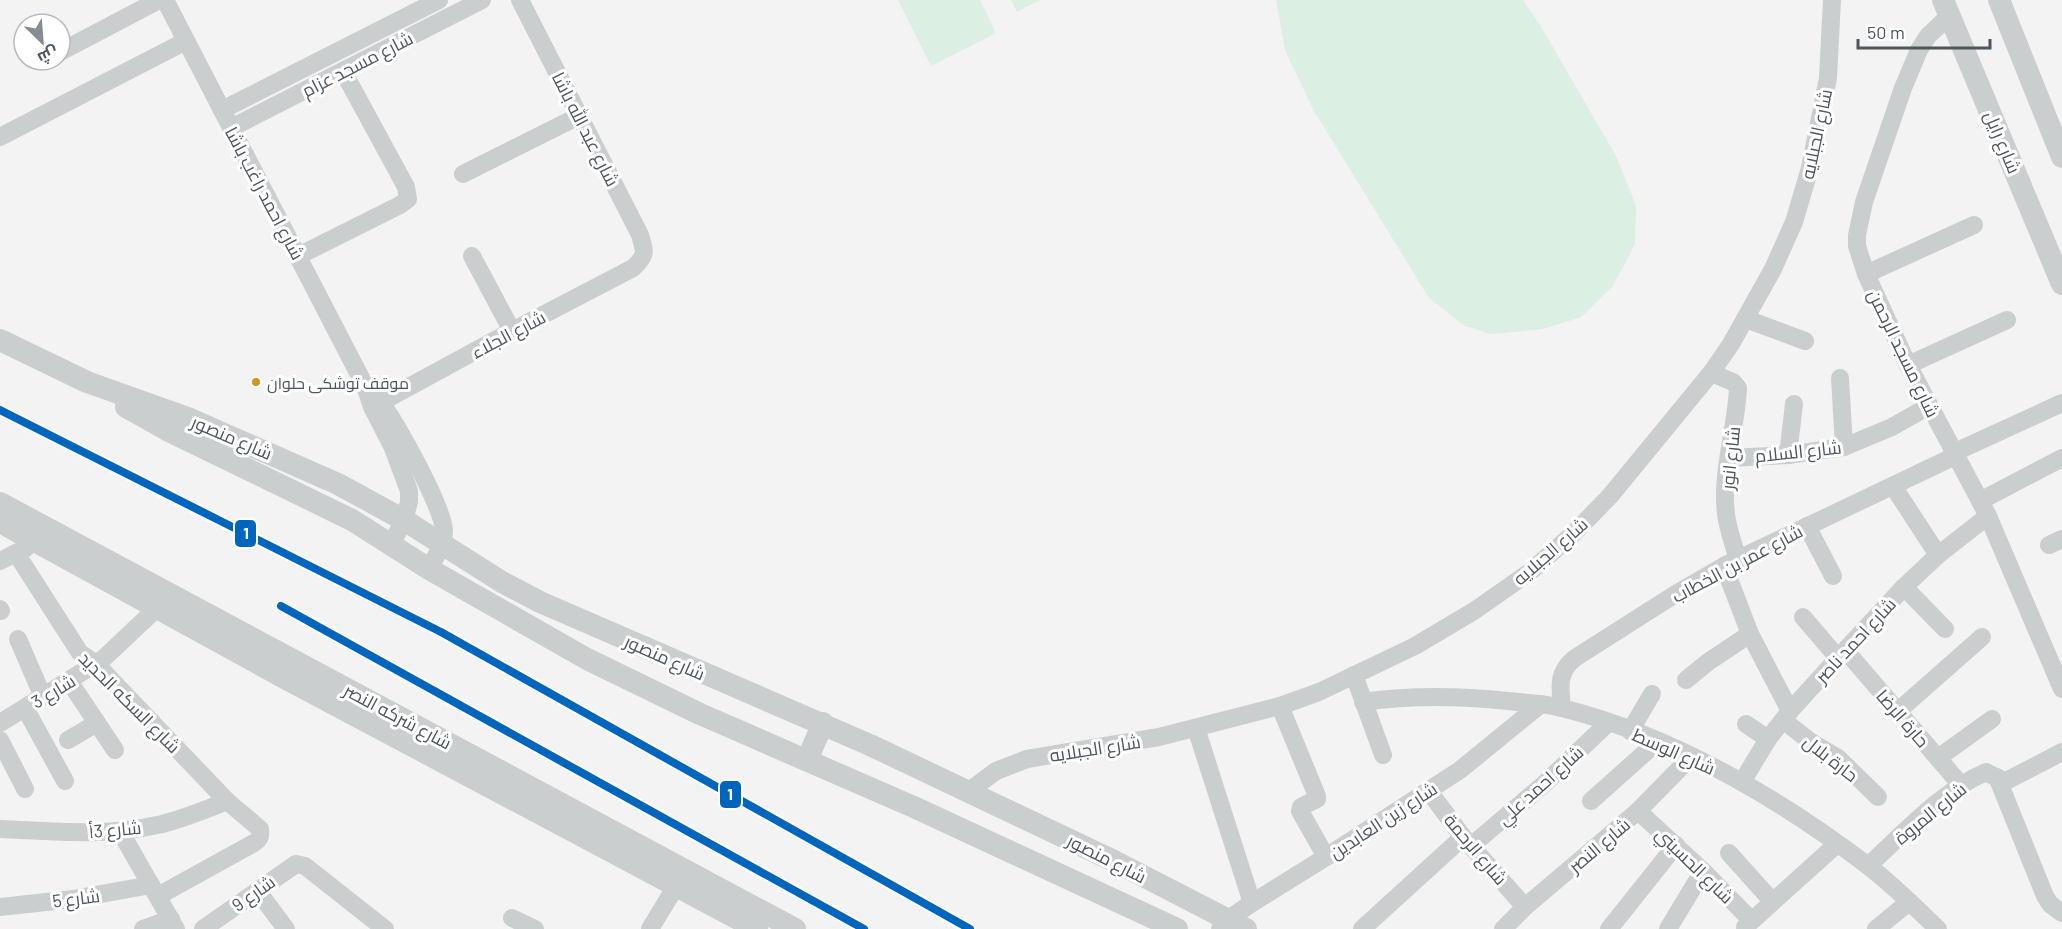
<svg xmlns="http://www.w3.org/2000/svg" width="2062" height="929" font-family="Barlow,Cairo,sans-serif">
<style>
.garden{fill:#dbefe2}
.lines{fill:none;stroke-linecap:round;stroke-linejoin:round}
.minor{stroke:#cbcecf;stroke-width:18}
.tertiary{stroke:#cbcecf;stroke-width:22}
.metro-1-casing{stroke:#fff;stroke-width:12}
.metro-1{stroke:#0065bd;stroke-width:8}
.bus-dot{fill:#d59613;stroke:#fff;stroke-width:2}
.labels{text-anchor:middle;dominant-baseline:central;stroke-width:6;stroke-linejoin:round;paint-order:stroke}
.bus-label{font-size:16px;fill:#4c565e;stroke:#fff;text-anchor:start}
.street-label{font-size:18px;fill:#4c565e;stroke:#fff}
.line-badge{stroke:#fff;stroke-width:2}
.badge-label{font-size:16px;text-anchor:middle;font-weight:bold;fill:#fff}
</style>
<rect width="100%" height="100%" fill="#f3f3f3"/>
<g class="garden">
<path d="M898,0H980L996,33L931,66Z"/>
<path d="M1011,0H1040L1017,12Z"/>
<path d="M1276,0H1523L1540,25L1615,154L1636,205L1635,244L1613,286L1581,317L1543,329L1491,334L1465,326L1429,298L1314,111L1285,50Z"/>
</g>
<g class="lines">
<g class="minor">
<path d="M165,0L336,330L365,386L372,407L393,448L409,491V502L404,520L392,543"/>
<path d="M1950,15L1928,36L1919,50L1903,88L1864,202L1857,235V246L1866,274L1908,365L1988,516L2062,689"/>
<path d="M60,52L159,0"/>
<path d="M222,110L439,0"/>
<path d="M231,128L482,0"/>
<path d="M0,137L186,41"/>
<path d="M463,174L579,116"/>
<path d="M298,256L400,205L408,199L406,187L343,71"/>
<path d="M472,256L512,331"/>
<path d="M1866,274L1974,225"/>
<path d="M1746,319L1805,341"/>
<path d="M1908,365L2007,320"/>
<path d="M1711,373L1733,382L1738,388C1736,430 1721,472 1726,514C1728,529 1733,544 1738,559"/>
<path d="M1840,378L1844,447"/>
<path d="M375,396C392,412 443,508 444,530C444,544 436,556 429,569"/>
<path d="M372,407L512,331L633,268C647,255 645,252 640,235L520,0"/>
<path d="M1953,453L2062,403"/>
<path d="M1788,455L1794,404"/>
<path d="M1729,458L1788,455L1844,447L1892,427L1929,406"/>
<path d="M1893,486L1938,555"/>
<path d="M1980,501L2062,458"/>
<path d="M1807,526L1833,576"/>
<path d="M2049,545L2062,539"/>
<path d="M16,553L80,653L96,664L227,801L260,829C261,836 260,839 254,843L158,896"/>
<path d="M0,561L26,548"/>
<path d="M1724,566L1750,634L1790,711"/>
<path d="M1904,587L1945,629"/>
<path d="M0,609L1,611"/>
<path d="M1803,617L1838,658"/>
<path d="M18,639L43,697"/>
<path d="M1846,651L1961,785"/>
<path d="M1354,675L1383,755"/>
<path d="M1686,680L1708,662L1750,634"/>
<path d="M69,681L115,750"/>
<path d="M1363,702C1412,695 1460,696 1508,701C1526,703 1545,703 1562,708C1673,736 1777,797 1867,865C1892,884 1915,907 1938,929"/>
<path d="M1280,706L1317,796V799L1301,807L1300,811L1326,857"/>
<path d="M25,708L65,781"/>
<path d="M1562,708C1560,687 1557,672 1575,658L1674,595L1724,566L1955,456"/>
<path d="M1897,712L1982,637"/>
<path d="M1783,720L1811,742L1838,758L1878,797"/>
<path d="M0,723L103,659L157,608"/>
<path d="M1746,724L1768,739"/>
<path d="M1196,728L1252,903"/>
<path d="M1630,731L1652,694"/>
<path d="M0,740L25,789"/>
<path d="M68,740L97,723"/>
<path d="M1938,758L1992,719"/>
<path d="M1997,777L2045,896L2050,904L2062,913"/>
<path d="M1742,782L1768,739L1790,711L1838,658L1904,587L1938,555L1988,516"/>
<path d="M1428,790L1463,837L1525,907"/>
<path d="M969,791L996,771L1027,759L1159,737L1280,706L1319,692L1415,646L1474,611L1531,571L1574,533L1610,496L1711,373L1731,344L1773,269L1794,222L1810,168L1828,78L1832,0"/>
<path d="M1591,801L1658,741"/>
<path d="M1638,811L1703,871L1751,920"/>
<path d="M0,829C52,831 105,837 157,825C181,820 204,810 227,801"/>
<path d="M120,831L176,929"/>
<path d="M1471,846L1544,784L1608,723"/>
<path d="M1729,853L1772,901"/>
<path d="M1868,866C1903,834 1942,791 1986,772L2001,780H2008L2062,752"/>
<path d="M257,890L286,929"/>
<path d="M0,907L73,899L151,885"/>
<path d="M512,918L535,929"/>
<path d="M1745,927L1837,844"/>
<path d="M143,929L171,919"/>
<path d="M203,929L296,864L305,866L385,929"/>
<path d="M650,929L676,886"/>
<path d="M1220,929L1227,920L1252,903L1326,857L1460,770L1541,704"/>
<path d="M1362,929L1463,837"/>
<path d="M1503,929L1525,907L1638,811L1691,757"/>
<path d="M1609,929L1676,845"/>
<path d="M1668,929L1703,871"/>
<path d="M1876,929L1909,902"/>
</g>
<g class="tertiary">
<path d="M1943,0L2062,284"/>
<path d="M1999,0L2062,157"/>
<path d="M0,340L87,382L188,418L338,484L404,520L502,582L540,602L870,745L1114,861L1246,929"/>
<path d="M126,407L167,430L352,520L429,569L587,659L700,714L916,808L1177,929"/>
<path d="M0,503L795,929"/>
<path d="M0,522L281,676L757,929"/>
<path d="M807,760L823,723"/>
</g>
<defs>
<g id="metro-1">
<path d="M0,410L441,632L970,929"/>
<path d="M281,606L864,929"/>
</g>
</defs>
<use href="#metro-1" class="metro-1-casing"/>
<use href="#metro-1" class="metro-1"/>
</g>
<circle class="bus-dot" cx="256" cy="382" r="5"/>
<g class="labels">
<g class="bus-label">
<text x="267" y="382">موقف توشكى حلوان</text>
</g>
<g class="street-label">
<text transform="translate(357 64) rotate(-27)">شارع مسجد عزام</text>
<text transform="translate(586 129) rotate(63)">شارع عبد الله باشا</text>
<text transform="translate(1816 134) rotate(-78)">شارع الجبلايه</text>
<text transform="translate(2003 142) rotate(67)">شارع رايل</text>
<text transform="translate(265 193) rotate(62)">شارع احمد راغب باشا</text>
<text transform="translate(508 334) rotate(-28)">شارع الجلاء</text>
<text transform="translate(1904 353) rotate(64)">شارع مسجد الرحمن</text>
<text transform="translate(232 437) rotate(23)">شارع منصور</text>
<text transform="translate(1798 451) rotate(-6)">شارع السلام</text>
<text transform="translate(1730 458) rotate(-84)">شارع انور</text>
<text transform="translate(1550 551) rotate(-41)">شارع الجبلايه</text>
<text transform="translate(1737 563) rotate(-28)">شارع عمر بن الخطاب</text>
<text transform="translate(1855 640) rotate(-47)">شارع احمد ناصر</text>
<text transform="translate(665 657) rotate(24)">شارع منصور</text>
<text transform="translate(53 691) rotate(-31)">شارع 3</text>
<text transform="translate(130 702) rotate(45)">شارع السكه الحديد</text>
<text transform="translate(398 716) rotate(28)">شارع شركه النصر</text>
<text transform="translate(1903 718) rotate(49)">حارة الرضا</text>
<text transform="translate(1095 748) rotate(-9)">شارع الجبلايه</text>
<text transform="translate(1674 751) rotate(24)">شارع الوسط</text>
<text transform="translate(1831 758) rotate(38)">حارة بلال</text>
<text transform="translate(1540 785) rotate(-42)">شارع احمد علي</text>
<text transform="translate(1930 813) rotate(-39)">شارع المروة</text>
<text transform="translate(1383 820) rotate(-33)">شارع زين العابدين</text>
<text transform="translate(115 829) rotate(-5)">شارع 3أ</text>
<text transform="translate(1599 845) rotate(-40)">شارع النصر</text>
<text transform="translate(1476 849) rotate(50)">شارع الرحمة</text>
<text transform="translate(1107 858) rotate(27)">شارع منصور</text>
<text transform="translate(1695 865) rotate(44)">شارع الحسيني</text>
<text transform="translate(253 893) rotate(-35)">شارع 9</text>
<text transform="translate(76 898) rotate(-7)">شارع 5</text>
</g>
</g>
<g class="line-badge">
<rect x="234" y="519" width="23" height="29" rx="6" fill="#0065bd"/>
<rect x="719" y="780" width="23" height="29" rx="6" fill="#0065bd"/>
</g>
<g class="badge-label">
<text x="246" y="539">1</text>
<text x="730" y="800">1</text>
</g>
<g transform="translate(42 42) rotate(155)"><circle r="28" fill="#ffffff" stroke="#b7bbbf" stroke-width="1.5"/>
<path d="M0-4.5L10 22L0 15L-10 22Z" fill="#868d92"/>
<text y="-9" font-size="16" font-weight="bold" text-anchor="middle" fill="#4c565e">ش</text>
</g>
<path d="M1858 39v9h132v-9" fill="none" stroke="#4c565e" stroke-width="3"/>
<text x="1867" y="39" font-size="18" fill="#4c565e" stroke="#ffffff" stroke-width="4.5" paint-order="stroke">50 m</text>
</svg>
